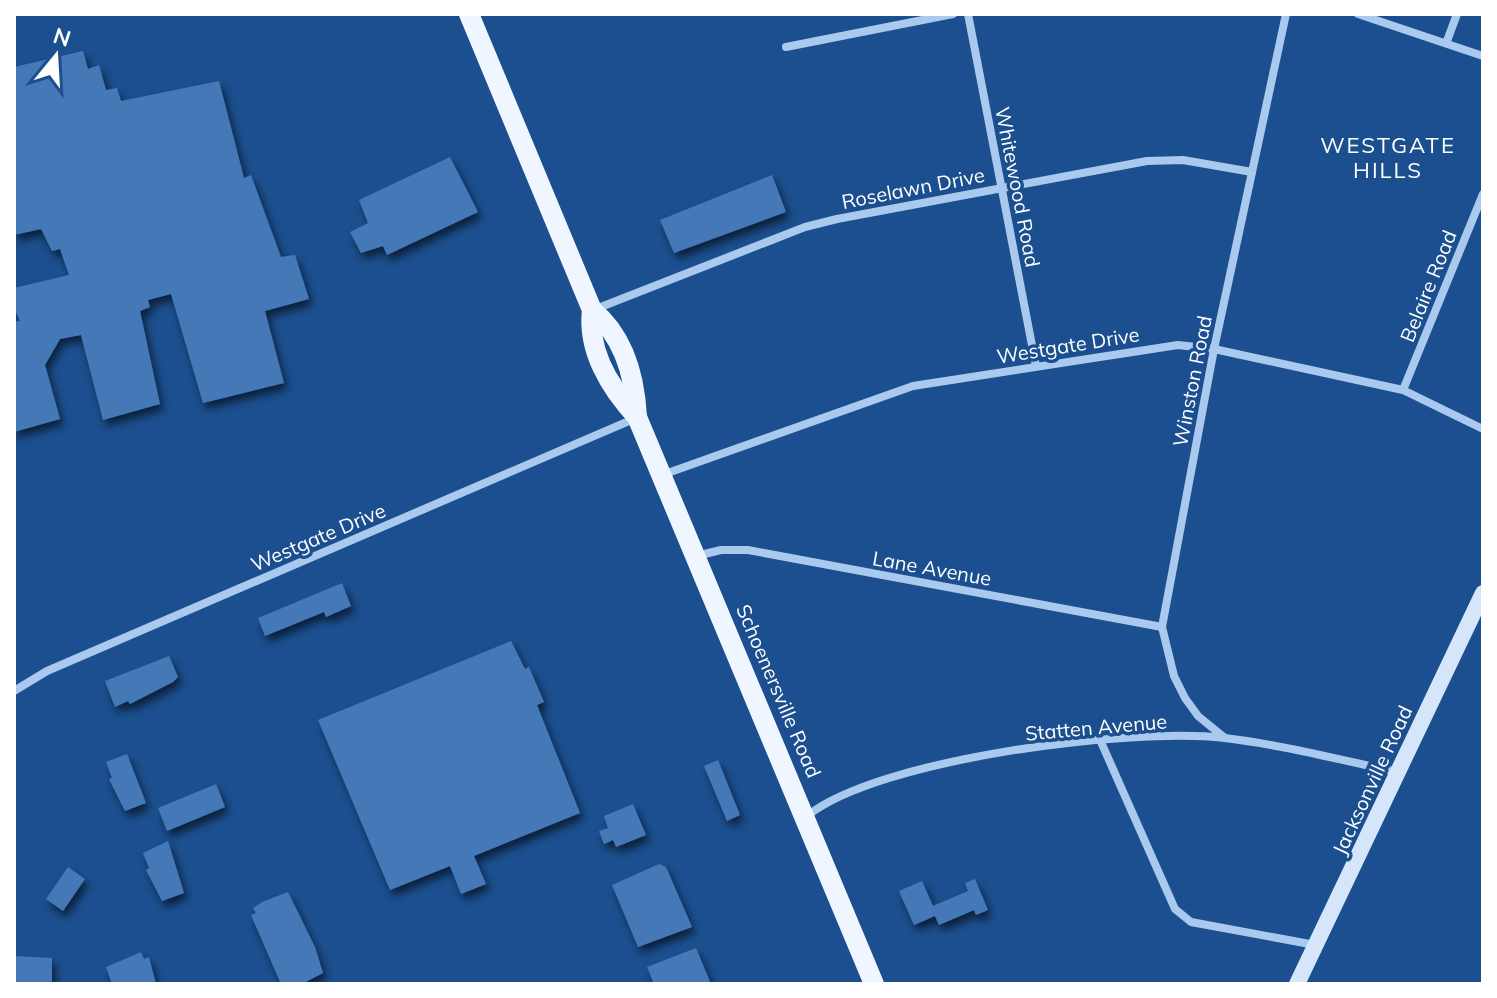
<svg xmlns="http://www.w3.org/2000/svg" width="1497" height="998" font-family="Mulish,sans-serif">
<style>
.building{fill:#4478b7;filter:url(#shadow)}
.lines{fill:none;stroke-linecap:round;stroke-linejoin:round}
.street{stroke:#a9c9ee;stroke-width:8}
.secondary{stroke:#d6e6fa;stroke-width:16}
.primary{stroke:#f0f6ff;stroke-width:20}
.labels{text-anchor:middle;dominant-baseline:central;stroke-width:7;stroke-linejoin:round;paint-order:stroke}
.street-label{font-size:20px;fill:#fff;stroke:#1b4f8f}
.neighbourhood-label{font-size:22px;letter-spacing:2px;fill:#fff;stroke:#1b4f8f}
</style>
<defs>
<filter id="shadow"><feDropShadow dx="3.5" dy="6" stdDeviation="4" flood-color="#0009"/></filter>
</defs>
<rect width="100%" height="100%" fill="#1b4f8f"/>
<g class="building">
<path d="M83,51L88,69L99,65L106,90L117,88L121,101L219,81L244,178L251,175L281,257L295,255L309,299L265,311L284,383L203,403L171,294L148,300L150,307L140,311L160,404L103,420L81,335L60,339L45,365L60,419L14,432V322L20,321L14,308V288L69,275L60,249L52,251L41,229L14,235V67Z"/>
<path d="M450,157L478,212L387,255L383,246L361,253L350,232L368,223L359,200Z"/>
<path d="M772,175L786,212L674,253L660,220Z"/>
<path d="M342,583L351,606L326,617L324,612L265,636L258,618Z"/>
<path d="M511,641L525,669L529,667L544,702L537,705L580,813L474,856L486,884L461,894L450,866L390,890L318,720Z"/>
<path d="M169,656L178,677L173,682L130,704L128,701L115,707L105,681Z"/>
<path d="M127,754L146,803L125,811L109,779L112,778L106,762Z"/>
<path d="M718,760L740,815L727,821L704,766Z"/>
<path d="M216,784L225,807L167,831L158,808Z"/>
<path d="M633,804L646,835L616,847L613,840L604,844L599,831L608,828L604,816Z"/>
<path d="M168,841L184,893L162,901L146,870L149,868L143,853Z"/>
<path d="M659,864L666,867L692,927L638,947L612,885Z"/>
<path d="M68,867L85,879L63,911L46,899Z"/>
<path d="M975,879L988,910L976,915L974,910L939,925L935,916L914,925L899,891L922,881L933,906L968,891L965,883Z"/>
<path d="M288,892L315,947L323,973L302,984H281L251,915L256,913L253,908L262,902Z"/>
<path d="M696,948L711,984H654L647,967Z"/>
<path d="M141,952L144,959L149,957L156,984H112L106,967Z"/>
<path d="M14,956L52,958V983H14Z"/>
</g>
<g class="lines">
<g class="street">
<path d="M968,14L1036,366"/>
<path d="M1358,14L1483,56"/>
<path d="M1447,41L1457,14"/>
<path d="M786,47L953,14"/>
<path d="M593,310L805,227L837,219L1147,161L1183,160L1252,172"/>
<path d="M1403,390L1483,194"/>
<path d="M662,475L913,386L1178,345L1214,349L1403,390L1483,429"/>
<path d="M696,556L721,550H748L1162,627"/>
<path d="M14,691L47,671L636,418"/>
<path d="M1225,738L1198,716L1185,698L1174,676L1162,627L1214,349L1286,14"/>
<path d="M1101,742L1175,909L1191,922L1315,945"/>
<path d="M807,816C880,758 1131,727 1225,738C1283,745 1340,760 1398,772"/>
</g>
<path class="secondary" d="M1297,984L1483,593"/>
<g class="primary">
<path d="M469,14L592,310C624,336 635,378 637,417L874,984"/>
<path d="M592,310C587,350 610,388 637,417"/>
</g>
</g>
<g class="labels">
<g class="street-label">
<text transform="translate(1018 187) rotate(79)">Whitewood Road</text>
<text transform="translate(913 188) rotate(-11)">Roselawn Drive</text>
<text transform="translate(1428 286) rotate(-68)">Belaire Road</text>
<text transform="translate(1068 345) rotate(-9)">Westgate Drive</text>
<text transform="translate(1192 381) rotate(-79)">Winston Road</text>
<text transform="translate(318 537) rotate(-23)">Westgate Drive</text>
<text transform="translate(932 568) rotate(10)">Lane Avenue</text>
<text transform="translate(779 691) rotate(67)">Schoenersville Road</text>
<text transform="translate(1096 727) rotate(-5)">Statten Avenue</text>
<text transform="translate(1372 780) rotate(-65)">Jacksonville Road</text>
</g>
<g class="neighbourhood-label">
<text x="1388" y="145">WESTGATE<tspan x="1388" dy="25">HILLS</tspan></text>
</g>
</g>
<rect width="1497" height="998" fill="none" stroke="#ffffff" stroke-width="32"/>
<g transform="translate(56 56) rotate(18)" stroke="#1b4f8f" stroke-width="6" paint-order="stroke">
<path d="M0-6L14 30L0 20L-14 30Z" fill="#ffffff"/>
<text y="-12" font-size="22" font-weight="bold" text-anchor="middle" fill="#ffffff">N</text>
</g>
</svg>
